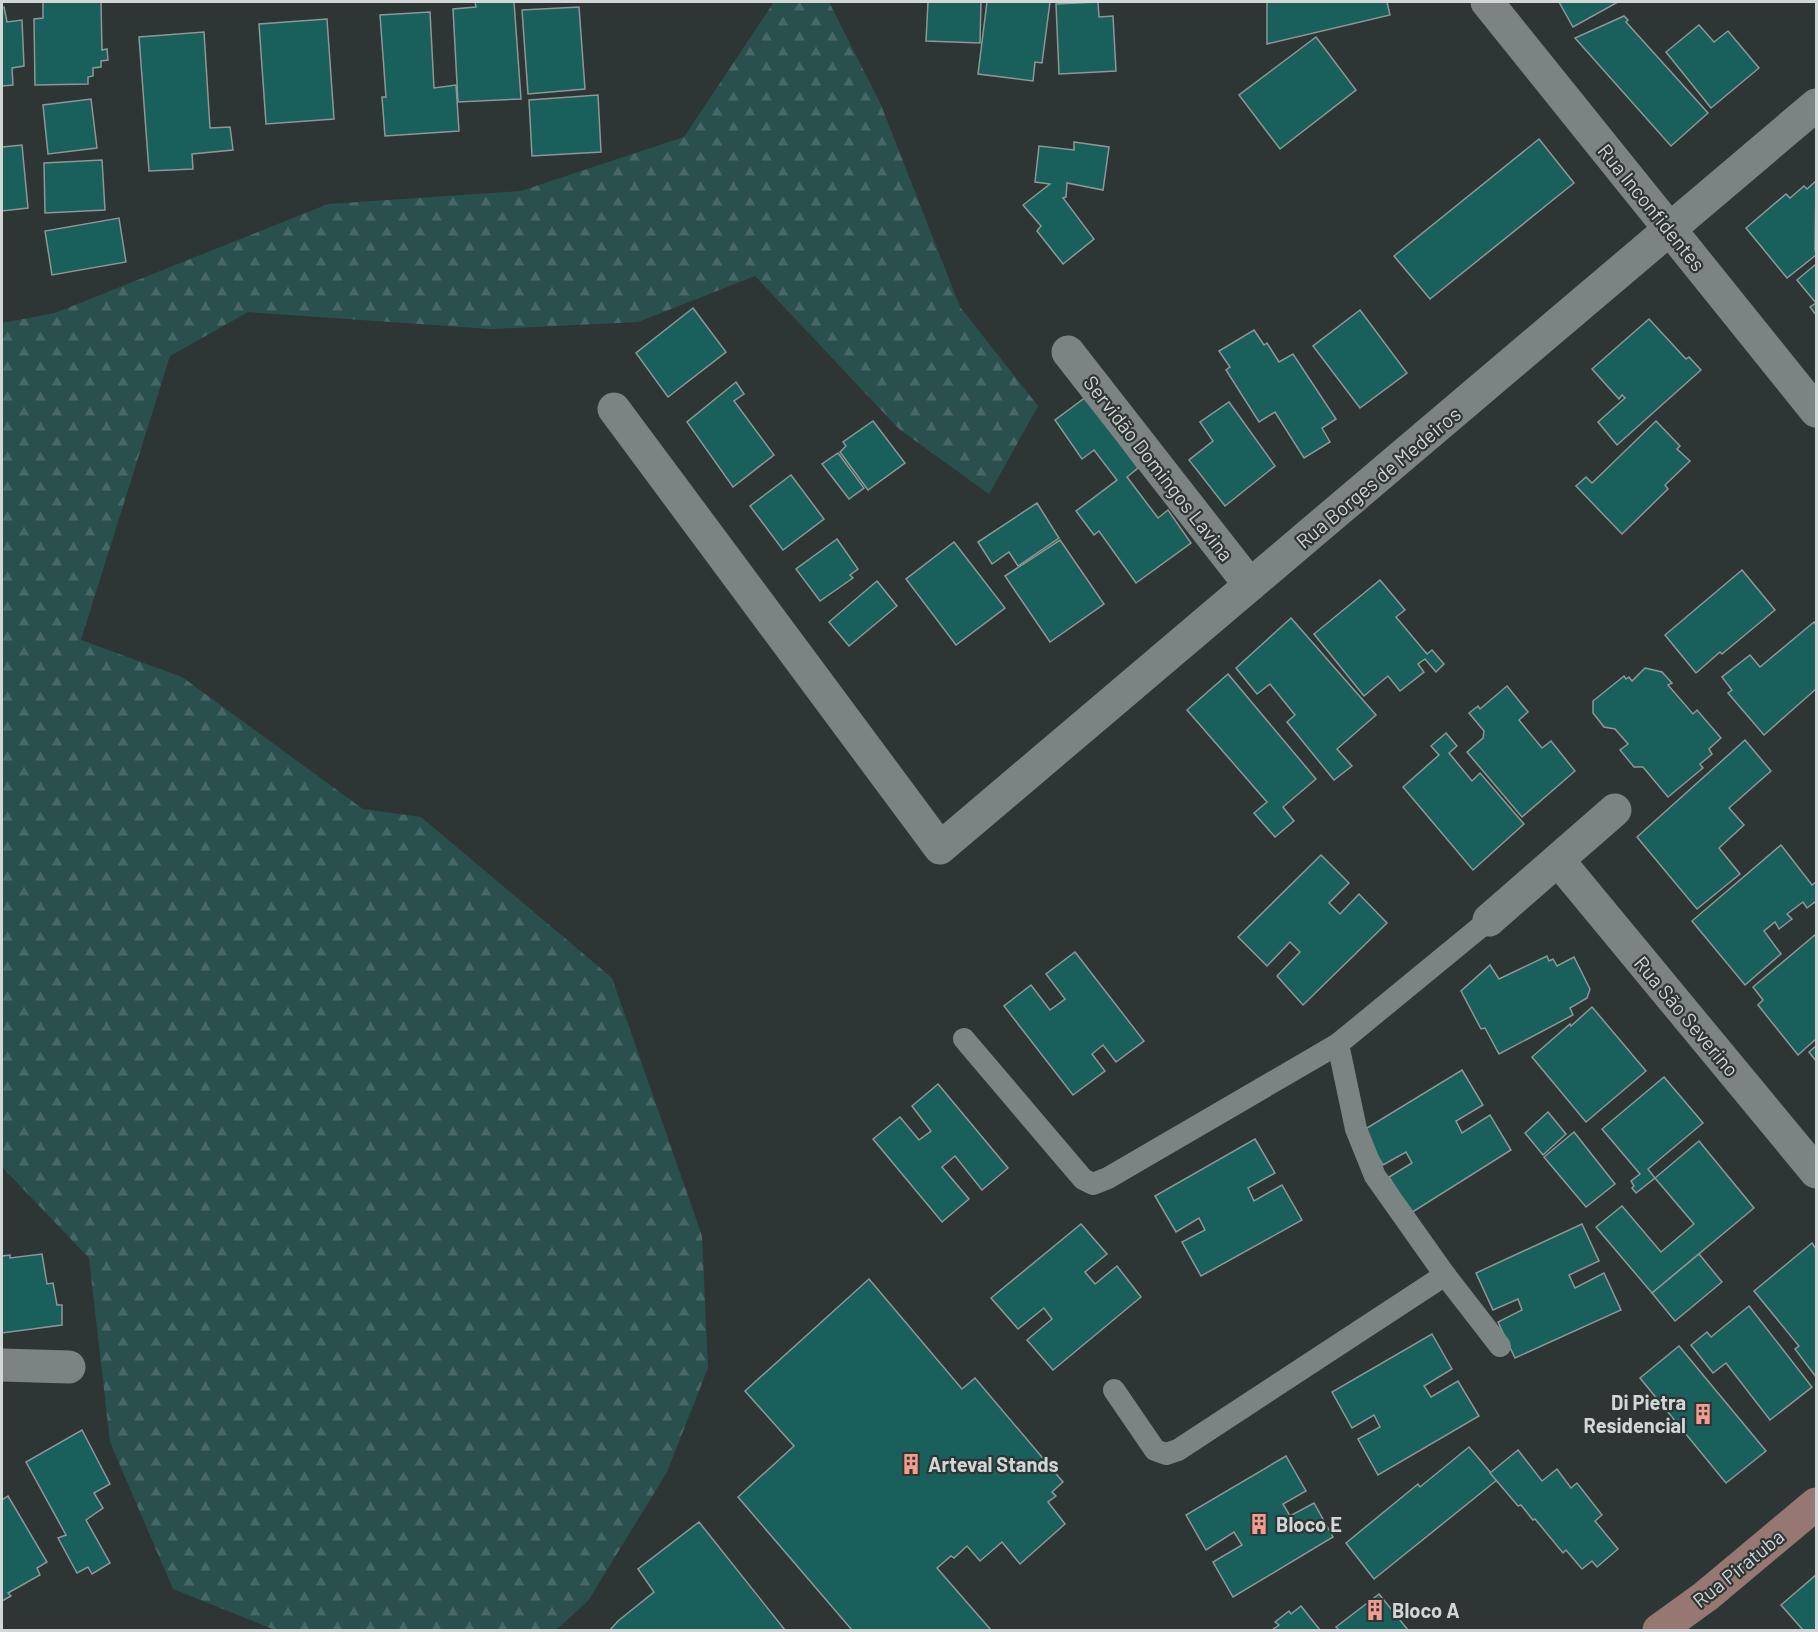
<svg xmlns="http://www.w3.org/2000/svg" width="1818" height="1632" font-family="Barlow,sans-serif">
<style>
.forest{fill:url(#forest-firs)}
.building{fill:#195f5c;stroke:#8e9796;stroke-width:1.5}
.lines{fill:none;stroke-linecap:round;stroke-linejoin:round}
.lane{stroke:#7b8483;stroke-width:22}
.street{stroke:#7b8483;stroke-width:33}
.secondary{stroke:#967772;stroke-width:33}
.labels{text-anchor:middle;dominant-baseline:central;stroke-width:4.5;stroke-linejoin:round;paint-order:stroke}
.street-label{font-size:20px;fill:#d2d6d6;stroke:#2e3635}
.poi-label{font-size:20px;font-weight:bold;fill:#d2d6d6;stroke:#2e3635;text-anchor:start}
</style>
<defs>
<pattern id="forest-firs" width="22" height="20" patternUnits="userSpaceOnUse" patternTransform="scale(1.5)"><rect width="22" height="20" fill="#2a504e"/><path d="M5 1l3.5 6h-7zM16 11l3.5 6h-7z" fill="#486867"/></pattern>
</defs>
<rect width="100%" height="100%" fill="#2e3635"/>
<path class="forest" d="M774,2H829L881,105L960,307L1038,406L989,494L899,429L755,276L638,322L491,329L248,312L170,356L81,640L182,677L363,809L421,817L612,978L702,1236L708,1368L667,1472L588,1601L556,1630H275L173,1589L110,1442L89,1258L2,1167V323L55,313L328,204L521,191L684,137Z"/>
<g class="building">
<path d="M43,2H101L102,50L107,49L108,60L101,61V67L93,68V76L88,77V84L35,85L34,19L43,18Z"/>
<path d="M475,2H514L521,99L458,102L453,9L476,7Z"/>
<path d="M928,2H981L980,43L926,41Z"/>
<path d="M987,2H1050L1042,63L1035,62L1033,81L978,74Z"/>
<path d="M1098,2L1099,17L1113,16L1116,71L1059,74L1056,4Z"/>
<path d="M1267,2H1387L1390,15L1267,44Z"/>
<path d="M1559,2H1618L1573,27Z"/>
<path d="M4,7L7,22L22,20L24,66L12,68L13,85L2,86V8Z"/>
<path d="M579,7L585,89L528,94L522,10Z"/>
<path d="M430,12L434,88L456,85L459,131L385,136L382,97H386L380,15Z"/>
<path d="M1624,16L1628,20L1626,22L1708,113L1671,146L1575,38Z"/>
<path d="M327,19L334,119L266,124L259,24Z"/>
<path d="M1699,25L1714,42L1728,31L1759,68L1711,108L1666,52Z"/>
<path d="M204,32L210,128L230,127L233,150L192,154L193,169L149,171L139,37Z"/>
<path d="M1316,37L1356,90L1280,149L1239,95Z"/>
<path d="M598,95L601,152L532,156L529,100Z"/>
<path d="M91,99L97,148L48,154L43,105Z"/>
<path d="M1539,139L1574,183L1430,299L1394,256Z"/>
<path d="M1074,142L1109,147L1103,190L1067,183L1066,197L1063,198L1094,239L1063,264L1037,231L1041,226L1023,205L1050,184L1035,182L1039,146L1074,150Z"/>
<path d="M22,145L28,208L2,211V147Z"/>
<path d="M102,160L105,210L45,213L44,163Z"/>
<path d="M1816,181L1815,249L1816,255L1787,278L1746,228L1786,194L1790,198L1804,186L1807,189Z"/>
<path d="M119,218L126,262L52,275L45,231Z"/>
<path d="M1816,264V315L1810,307L1816,303L1797,280Z"/>
<path d="M693,308L726,352L668,397L636,353Z"/>
<path d="M1360,310L1407,373L1360,408L1313,346Z"/>
<path d="M1649,319L1686,359L1689,357L1701,370L1617,445L1598,422L1625,398L1622,395L1619,399L1592,369Z"/>
<path d="M1254,330L1264,345L1267,343L1279,362L1293,354L1336,419L1322,428L1330,442L1304,458L1275,412L1259,422L1226,370L1230,367L1219,351Z"/>
<path d="M736,382L744,394L734,401L774,455L733,487L687,422Z"/>
<path d="M1086,397L1138,468L1127,477L1158,518L1168,510L1191,543L1136,583L1099,531L1094,535L1076,511L1117,480L1094,450L1082,459L1055,420Z"/>
<path d="M1229,402L1275,466L1225,506L1189,460L1213,441L1200,422Z"/>
<path d="M873,421L905,463L868,490L840,452L846,446L843,442Z"/>
<path d="M1656,421L1680,446L1677,449L1690,461L1665,485L1668,489L1622,534L1576,486L1586,477L1592,483Z"/>
<path d="M838,453L864,488L849,499L822,464Z"/>
<path d="M791,475L824,519L783,550L750,506Z"/>
<path d="M1037,503L1059,538L1018,566L1009,552L992,564L978,542Z"/>
<path d="M837,539L858,569L850,575L853,578L820,601L796,569Z"/>
<path d="M1060,540L1104,604L1050,642L1005,576Z"/>
<path d="M954,542L1005,608L956,645L906,579Z"/>
<path d="M1742,570L1775,610L1722,654L1720,652L1696,673L1665,635Z"/>
<path d="M1380,580L1405,610L1396,617L1427,654L1432,650L1444,664L1436,672L1425,659L1418,664L1424,672L1400,691L1388,676L1364,696L1314,634Z"/>
<path d="M877,581L897,606L849,646L829,622Z"/>
<path d="M1291,618L1376,715L1337,749L1352,766L1334,780L1287,722L1295,715L1270,684L1257,694L1236,668Z"/>
<path d="M1814,622L1816,625V689L1764,735L1728,693L1732,690L1722,677L1750,655L1760,667Z"/>
<path d="M1645,668L1662,672L1672,683L1668,685L1693,714L1697,710L1721,738L1709,749L1712,754L1700,764L1703,768L1668,797L1643,767H1634L1620,750L1628,744L1615,729L1604,727L1593,713V701L1624,676L1626,679L1629,677L1632,681Z"/>
<path d="M1228,674L1316,779L1283,807L1294,821L1275,837L1254,813L1267,802L1187,710Z"/>
<path d="M1507,686L1528,712L1519,720L1542,748L1551,741L1575,771L1522,817L1467,752L1483,738L1484,731L1469,713L1478,706L1480,709Z"/>
<path d="M1446,733L1457,746L1449,753L1472,781L1480,773L1524,824L1473,870L1403,787L1439,755L1431,746Z"/>
<path d="M1745,740L1771,771L1729,808L1744,825L1719,848L1740,874L1697,909L1637,837Z"/>
<path d="M1781,845L1812,885L1816,882V904L1815,902L1807,908L1803,902L1787,914L1792,919L1779,929L1775,922L1764,931L1781,954L1745,985L1692,921Z"/>
<path d="M1321,855L1349,883L1329,903L1340,914L1359,894L1387,923L1303,1005L1277,976L1300,952L1290,942L1267,966L1238,937Z"/>
<path d="M1816,934V1039L1798,1055L1758,1005L1763,1000L1753,987Z"/>
<path d="M1075,952L1144,1041L1116,1062L1103,1045L1092,1054L1105,1071L1073,1095L1004,1006L1031,985L1050,1010L1065,999L1046,974Z"/>
<path d="M1547,956L1549,961L1553,959L1557,966L1574,957L1590,989L1587,998L1570,1008L1573,1015L1499,1054L1485,1028L1481,1029L1461,991L1490,965L1499,979Z"/>
<path d="M1592,1007L1646,1071L1586,1122L1532,1057L1570,1024L1571,1026Z"/>
<path d="M1816,1046V1061L1809,1052Z"/>
<path d="M1462,1070L1483,1105L1456,1121L1462,1133L1490,1115L1511,1150L1411,1213L1389,1177L1412,1163L1406,1152L1383,1165L1362,1131Z"/>
<path d="M1664,1077L1703,1123L1648,1169L1655,1178L1636,1193L1632,1188L1634,1186L1631,1181L1640,1174L1602,1129Z"/>
<path d="M938,1084L1008,1168L982,1190L955,1156L942,1167L969,1199L942,1222L873,1139L900,1117L919,1140L931,1131L912,1106Z"/>
<path d="M1548,1112L1566,1134L1543,1155L1525,1133Z"/>
<path d="M1574,1132L1615,1184L1586,1207L1544,1157Z"/>
<path d="M1255,1139L1275,1173L1248,1188L1254,1201L1282,1185L1302,1220L1201,1276L1182,1242L1205,1230L1199,1218L1176,1232L1155,1196Z"/>
<path d="M1699,1141L1754,1208L1652,1293L1596,1227L1622,1206L1661,1252L1694,1224L1655,1178Z"/>
<path d="M1081,1224L1107,1254L1085,1272L1095,1284L1117,1266L1141,1297L1053,1370L1027,1340L1052,1319L1044,1308L1018,1329L991,1298Z"/>
<path d="M1582,1224L1599,1261L1569,1275L1575,1288L1604,1273L1621,1310L1515,1358L1498,1322L1522,1310L1518,1299L1493,1310L1476,1273Z"/>
<path d="M1812,1243L1816,1249V1377L1795,1349L1799,1346L1754,1291Z"/>
<path d="M42,1254L47,1284L53,1283L57,1305H62V1325L2,1333V1256L10,1255V1258Z"/>
<path d="M1699,1254L1722,1282L1675,1321L1652,1293Z"/>
<path d="M869,1279L962,1389L975,1378L1063,1482L1052,1492L1056,1496L1048,1502L1065,1524L1020,1564L1002,1542L980,1561L967,1546L954,1558L951,1556L937,1568L991,1630H852L738,1497L794,1446L745,1391Z"/>
<path d="M1749,1306L1812,1387L1770,1420L1726,1363L1713,1373L1691,1345L1707,1332L1711,1337Z"/>
<path d="M1432,1334L1452,1369L1424,1386L1431,1397L1458,1381L1479,1416L1378,1475L1358,1439L1380,1427L1374,1415L1352,1428L1332,1392Z"/>
<path d="M1679,1346L1766,1451L1726,1483L1640,1378Z"/>
<path d="M82,1430L110,1484L94,1493L103,1508L86,1520L110,1563L92,1574L88,1567L77,1573L58,1538L66,1535L26,1462Z"/>
<path d="M1469,1447L1497,1480L1374,1579L1346,1543L1418,1484L1420,1487Z"/>
<path d="M1518,1450L1542,1481L1557,1469L1571,1488L1577,1483L1602,1515L1595,1521L1618,1549L1597,1567L1592,1561L1582,1569L1566,1550L1563,1553L1535,1519L1533,1520L1521,1505L1518,1506L1490,1473Z"/>
<path d="M1286,1456L1306,1491L1283,1504L1290,1516L1314,1503L1333,1537L1233,1597L1213,1562L1242,1545L1234,1532L1206,1550L1186,1515Z"/>
<path d="M8,1496L47,1562L37,1568L40,1575L8,1593L11,1596L2,1601V1500Z"/>
<path d="M699,1522L785,1630H610L618,1621L654,1592L638,1569Z"/>
<path d="M1816,1575V1630H1803L1781,1605Z"/>
<path d="M1379,1594L1408,1630H1339L1336,1627Z"/>
<path d="M1301,1606L1320,1630H1272L1279,1625L1275,1622L1289,1611L1291,1614Z"/>
</g>
<g class="lines">
<g class="lane">
<path d="M1489,920L1338,1044L1356,1129L1375,1176L1445,1275L1500,1346"/>
<path d="M964,1039L1083,1179L1093,1184L1108,1178L1338,1044"/>
<path d="M1114,1390L1155,1450L1166,1454L1178,1450L1445,1275"/>
</g>
<g class="street">
<path d="M1487,2L1816,411"/>
<path d="M1068,352L1250,585"/>
<path d="M614,409L940,848L1816,105"/>
<path d="M1558,860L1816,1172"/>
<path d="M1489,920L1615,810"/>
<path d="M2,1365L69,1367"/>
</g>
<path class="secondary" d="M1659,1630L1706,1596L1816,1504"/>
</g>
<defs>
<symbol id="building-bare" viewBox="-9 -9 18 18"><path d="M-4-6H4V6H1V3H-1V6H-4ZM-2.5-4.3h1.7v1.8h-1.7ZM.8-4.3h1.7v1.8H.8ZM-2.5-1h1.7V.8h-1.7ZM.8-1h1.7V.8H.8Z" fill="#f59c90" stroke="#2e3635" stroke-width="2.5" paint-order="stroke"/></symbol>
</defs>
<g fill-rule="evenodd">
<use href="#building-bare" x="1688" y="1399" width="30" height="30"/>
<use href="#building-bare" x="896" y="1449" width="30" height="30"/>
<use href="#building-bare" x="1244" y="1509" width="30" height="30"/>
<use href="#building-bare" x="1360" y="1595" width="30" height="30"/>
</g>
<g class="labels">
<g class="street-label">
<text transform="translate(1652 207) rotate(51)">Rua Inconfidentes</text>
<text transform="translate(1159 468) rotate(52)">Servidão Domingos Lavina</text>
<text transform="translate(1378 477) rotate(-40)">Rua Borges de Medeiros</text>
<text transform="translate(1687 1016) rotate(50)">Rua São Severino</text>
<text transform="translate(1738 1568) rotate(-39)">Rua Piratuba</text>
</g>
<g class="poi-label">
<text x="1686" y="1402" text-anchor="end">Di Pietra<tspan x="1686" dy="23">Residencial</tspan></text>
<text x="928" y="1464">Arteval Stands</text>
<text x="1276" y="1524">Bloco E</text>
<text x="1392" y="1610">Bloco A</text>
</g>
</g>
<rect width="1818" height="1632" fill="none" stroke="#d2d6d6" stroke-width="6"/>
</svg>
